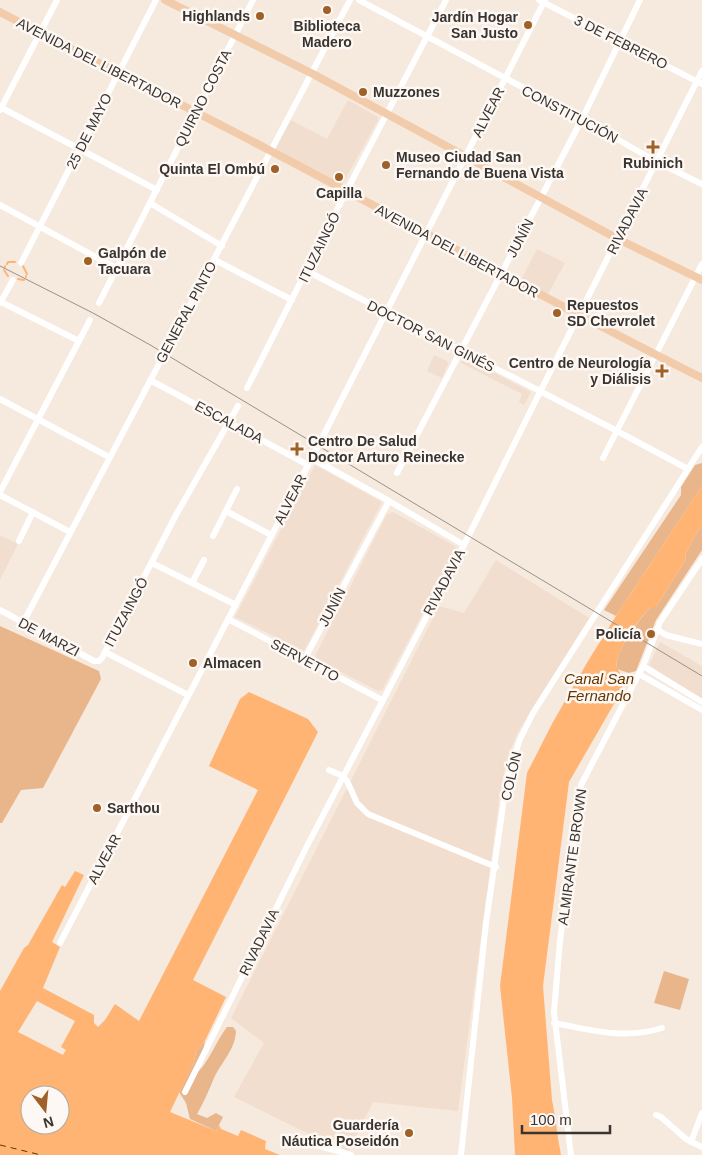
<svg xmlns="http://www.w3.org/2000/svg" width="702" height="1155" font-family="Arial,sans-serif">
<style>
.built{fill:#f2dece}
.green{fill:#e9b68c}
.water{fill:#ffb474;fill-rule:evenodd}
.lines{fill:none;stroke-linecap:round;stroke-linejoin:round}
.stream{stroke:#ffb474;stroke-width:2}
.ferry{stroke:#643500;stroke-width:1;stroke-dasharray:6 5;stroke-linecap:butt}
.minor{stroke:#fff;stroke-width:6}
.major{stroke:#f2cbaa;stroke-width:8}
.tram{stroke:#9a9189;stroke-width:1}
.poi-dot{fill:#9f6127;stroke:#fdf8f3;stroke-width:2}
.labels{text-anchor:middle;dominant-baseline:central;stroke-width:5;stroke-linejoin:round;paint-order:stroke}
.poi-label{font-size:14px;font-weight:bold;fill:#393430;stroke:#fdf8f3;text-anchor:start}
.street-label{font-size:14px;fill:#393430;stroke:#fdf8f3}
.water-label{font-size:15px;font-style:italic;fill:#643500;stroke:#fdf8f3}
</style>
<rect width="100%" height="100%" fill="#f6e9de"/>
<g class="built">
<path d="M348,100L378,117V120L342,185L275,149L291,120L327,139Z"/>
<path d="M537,249L565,263L548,294L521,280Z"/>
<path d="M434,355L449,362L442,378L427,371Z"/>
<path d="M464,357L531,392L524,405L519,402L522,394L461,363Z"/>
<path d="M315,465L382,502L304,651L235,617Z"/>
<path d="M393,512L455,546L456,551L382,690L378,691L314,658L387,514Z"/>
<path d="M0,535L18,544L0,580Z"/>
<path d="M496,560L589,618L518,732L508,756L501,786L458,1111L373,1102L349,1151L319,1139L234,1097L264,1043L231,1018L439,606L464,613Z"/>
<path d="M660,642L702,666V699L649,665Z"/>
</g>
<g class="green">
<path d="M702,463V486L616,616L604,610L681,495V487L695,465Z"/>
<path d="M702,524V550L656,620L636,671L629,673L617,669C612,654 640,618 651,607H656L686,559L685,554Z"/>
<path d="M0,626L99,671L101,679L43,788L21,790L2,823H0Z"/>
<path d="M664,971L689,979L680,1010L654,1003Z"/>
<path d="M227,1027H233L236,1031C235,1050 222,1061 214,1078C209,1090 204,1102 197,1114L207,1118L216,1113L223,1117L216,1131L190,1119L186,1103L179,1092L194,1062L196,1051L205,1041L199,1071C211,1058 216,1041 227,1027Z"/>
</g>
<g class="water">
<path d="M702,486V524L685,554L686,559L656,607H651C637,621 619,645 616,665L622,678V690L569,782L543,986L552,1100C556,1118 557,1136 561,1155H515L512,1098L500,986L527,773L553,722L588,661L616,616Z"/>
<path d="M249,692L308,719L318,732L193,980L226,997L205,1041L196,1051L194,1062L170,1112L216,1131L219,1125L221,1129L238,1136L241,1130L266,1141L265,1149L280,1155H0V991L24,948L28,945L62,885L65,887L75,871L84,875L52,942L60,947L43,988L94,1015V1023L98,1027L105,1020L115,1004L139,1021L258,790L209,766L240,699ZM37,1001L75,1021L61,1047L66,1050L63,1055L18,1032ZM30,1095H60V1125H30Z"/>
</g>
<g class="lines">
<g class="stream">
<path d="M7,264L8,262H15"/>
<path d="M23,266L27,274"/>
<path d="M5,267V266"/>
<path d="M4,270L8,276"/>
<path d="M26,277V276"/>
<path d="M18,279L24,280"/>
</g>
<path class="ferry" d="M0,1145L41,1155"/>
<g class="minor">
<path d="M359,0L582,119L657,162L702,184"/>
<path d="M539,0L702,84"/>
<path d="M0,107L157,190"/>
<path d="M0,110L57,0"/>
<path d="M150,203L222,246"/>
<path d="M0,205L116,268"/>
<path d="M215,260L292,300"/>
<path d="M21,263L156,0"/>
<path d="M307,271L617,431L688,469"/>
<path d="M0,300L5,304L79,341"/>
<path d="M0,303L13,280"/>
<path d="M99,303L253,0"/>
<path d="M150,380L308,465"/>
<path d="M247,388L346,192L446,0"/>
<path d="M0,399L109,457"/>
<path d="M311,458L389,501L464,545"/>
<path d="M603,458L702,264"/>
<path d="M397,473L582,119L640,0"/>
<path d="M0,492L90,320"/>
<path d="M0,495L70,532"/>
<path d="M226,511L271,535"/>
<path d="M213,536L237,489"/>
<path d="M19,541L33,512"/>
<path d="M152,563L236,605"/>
<path d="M192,583L204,560"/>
<path d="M0,610L94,661H99L102,658L176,515L238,406"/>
<path d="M228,619L382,700"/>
<path d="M23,623L350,0"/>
<path d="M658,630L666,635L702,644"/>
<path d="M105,652L188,695"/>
<path d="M304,660L389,501"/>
<path d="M643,666L702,702"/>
<path d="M639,674L702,710"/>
<path d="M329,770L343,776L347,781L357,803L368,814L496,867"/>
<path d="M60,943L318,446L545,0"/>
<path d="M554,1023C592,1030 624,1040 662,1028"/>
<path d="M185,1092L307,846L468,537L540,392L702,71"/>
<path d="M656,1115L661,1117L686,1139L702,1147"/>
<path d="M691,1142L702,1113"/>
<path d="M313,1144L351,1155"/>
<path d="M461,1155L486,923L507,778L520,739L533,713L702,447"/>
<path d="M571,1155L554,1012L560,941L581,785L643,666L660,622L702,559"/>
</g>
<g class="major">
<path d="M165,0L313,74L618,239L702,280"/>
<path d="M0,12C89,59 180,103 269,150C414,226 556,305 702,378"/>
</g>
<path class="tram" d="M0,266L93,313L152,346L702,676"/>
</g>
<g class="poi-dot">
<circle cx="327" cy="10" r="5"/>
<circle cx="260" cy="16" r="5"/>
<circle cx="528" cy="25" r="5"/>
<circle cx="363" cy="92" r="5"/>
<path d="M650.5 139.5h5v5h5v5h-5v5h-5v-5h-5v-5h5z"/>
<circle cx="386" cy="165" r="5"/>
<circle cx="275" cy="169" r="5"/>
<circle cx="339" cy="177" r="5"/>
<circle cx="88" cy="261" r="5"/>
<circle cx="557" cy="313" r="5"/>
<path d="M659.5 363.5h5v5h5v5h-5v5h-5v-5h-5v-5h5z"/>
<path d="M294.5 441.5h5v5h5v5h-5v5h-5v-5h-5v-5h5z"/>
<circle cx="651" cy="634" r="5"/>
<circle cx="193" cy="663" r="5"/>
<circle cx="97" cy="808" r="5"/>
<circle cx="409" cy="1133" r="5"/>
</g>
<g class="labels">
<g class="poi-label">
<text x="250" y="16" text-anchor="end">Highlands</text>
<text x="518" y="17" text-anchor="end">Jardín Hogar<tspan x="518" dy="16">San Justo</tspan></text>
<text x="327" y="26" text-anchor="middle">Biblioteca<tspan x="327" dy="16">Madero</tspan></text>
<text x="373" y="92">Muzzones</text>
<text x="396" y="157">Museo Ciudad San<tspan x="396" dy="16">Fernando de Buena Vista</tspan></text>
<text x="653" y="163" text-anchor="middle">Rubinich</text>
<text x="265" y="169" text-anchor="end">Quinta El Ombú</text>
<text x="339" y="193" text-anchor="middle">Capilla</text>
<text x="98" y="253">Galpón de<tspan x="98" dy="16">Tacuara</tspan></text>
<text x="567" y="305">Repuestos<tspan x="567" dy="16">SD Chevrolet</tspan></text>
<text x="651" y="363" text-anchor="end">Centro de Neurología<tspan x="651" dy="16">y Diálisis</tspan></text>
<text x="308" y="441">Centro De Salud<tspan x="308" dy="16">Doctor Arturo Reinecke</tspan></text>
<text x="641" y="634" text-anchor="end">Policía</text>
<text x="203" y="663">Almacen</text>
<text x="107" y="808">Sarthou</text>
<text x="399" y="1125" text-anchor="end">Guardería<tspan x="399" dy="16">Náutica Poseidón</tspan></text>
</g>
<g class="street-label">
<text transform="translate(621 42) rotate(27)">3 DE FEBRERO</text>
<text transform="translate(99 63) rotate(27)">AVENIDA DEL LIBERTADOR</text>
<text transform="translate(203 98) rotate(-63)">QUIRNO COSTA</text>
<text transform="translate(488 112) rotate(-63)">ALVEAR</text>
<text transform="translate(570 114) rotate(28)">CONSTITUCIÓN</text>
<text transform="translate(89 131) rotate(-63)">25 DE MAYO</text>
<text transform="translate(627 221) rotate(-63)">RIVADAVIA</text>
<text transform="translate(520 238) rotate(-62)">JUNÍN</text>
<text transform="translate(319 247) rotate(-64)">ITUZAINGÓ</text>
<text transform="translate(457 251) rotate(28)">AVENIDA DEL LIBERTADOR</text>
<text transform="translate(186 312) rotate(-62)">GENERAL PINTO</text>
<text transform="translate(431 336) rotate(27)">DOCTOR SAN GINÉS</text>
<text transform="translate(229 422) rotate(28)">ESCALADA</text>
<text transform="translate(290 499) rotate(-63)">ALVEAR</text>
<text transform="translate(444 582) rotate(-62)">RIVADAVIA</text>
<text transform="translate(332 607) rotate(-62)">JUNÍN</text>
<text transform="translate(126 612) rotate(-62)">ITUZAINGÓ</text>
<text transform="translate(49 637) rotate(28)">DE MARZI</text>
<text transform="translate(305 660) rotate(28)">SERVETTO</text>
<text transform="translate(511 776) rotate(-77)">COLÓN</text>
<text transform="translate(572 857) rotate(-82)">ALMIRANTE BROWN</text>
<text transform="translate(104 859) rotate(-62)">ALVEAR</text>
<text transform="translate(259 942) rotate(-64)">RIVADAVIA</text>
</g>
<g class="water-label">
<text x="599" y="678">Canal San<tspan x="599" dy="17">Fernando</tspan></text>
</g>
</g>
<g transform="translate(45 1110) rotate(164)"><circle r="24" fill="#fdf8f3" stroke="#afaaa5"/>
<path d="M0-4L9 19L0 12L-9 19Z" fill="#9f6127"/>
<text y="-8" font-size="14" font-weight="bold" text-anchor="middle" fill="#393430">N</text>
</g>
<path d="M522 1125v8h88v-8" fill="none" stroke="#393430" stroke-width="2.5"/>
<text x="530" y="1125" font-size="15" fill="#393430" stroke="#fdf8f3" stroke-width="4" paint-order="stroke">100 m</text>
</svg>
